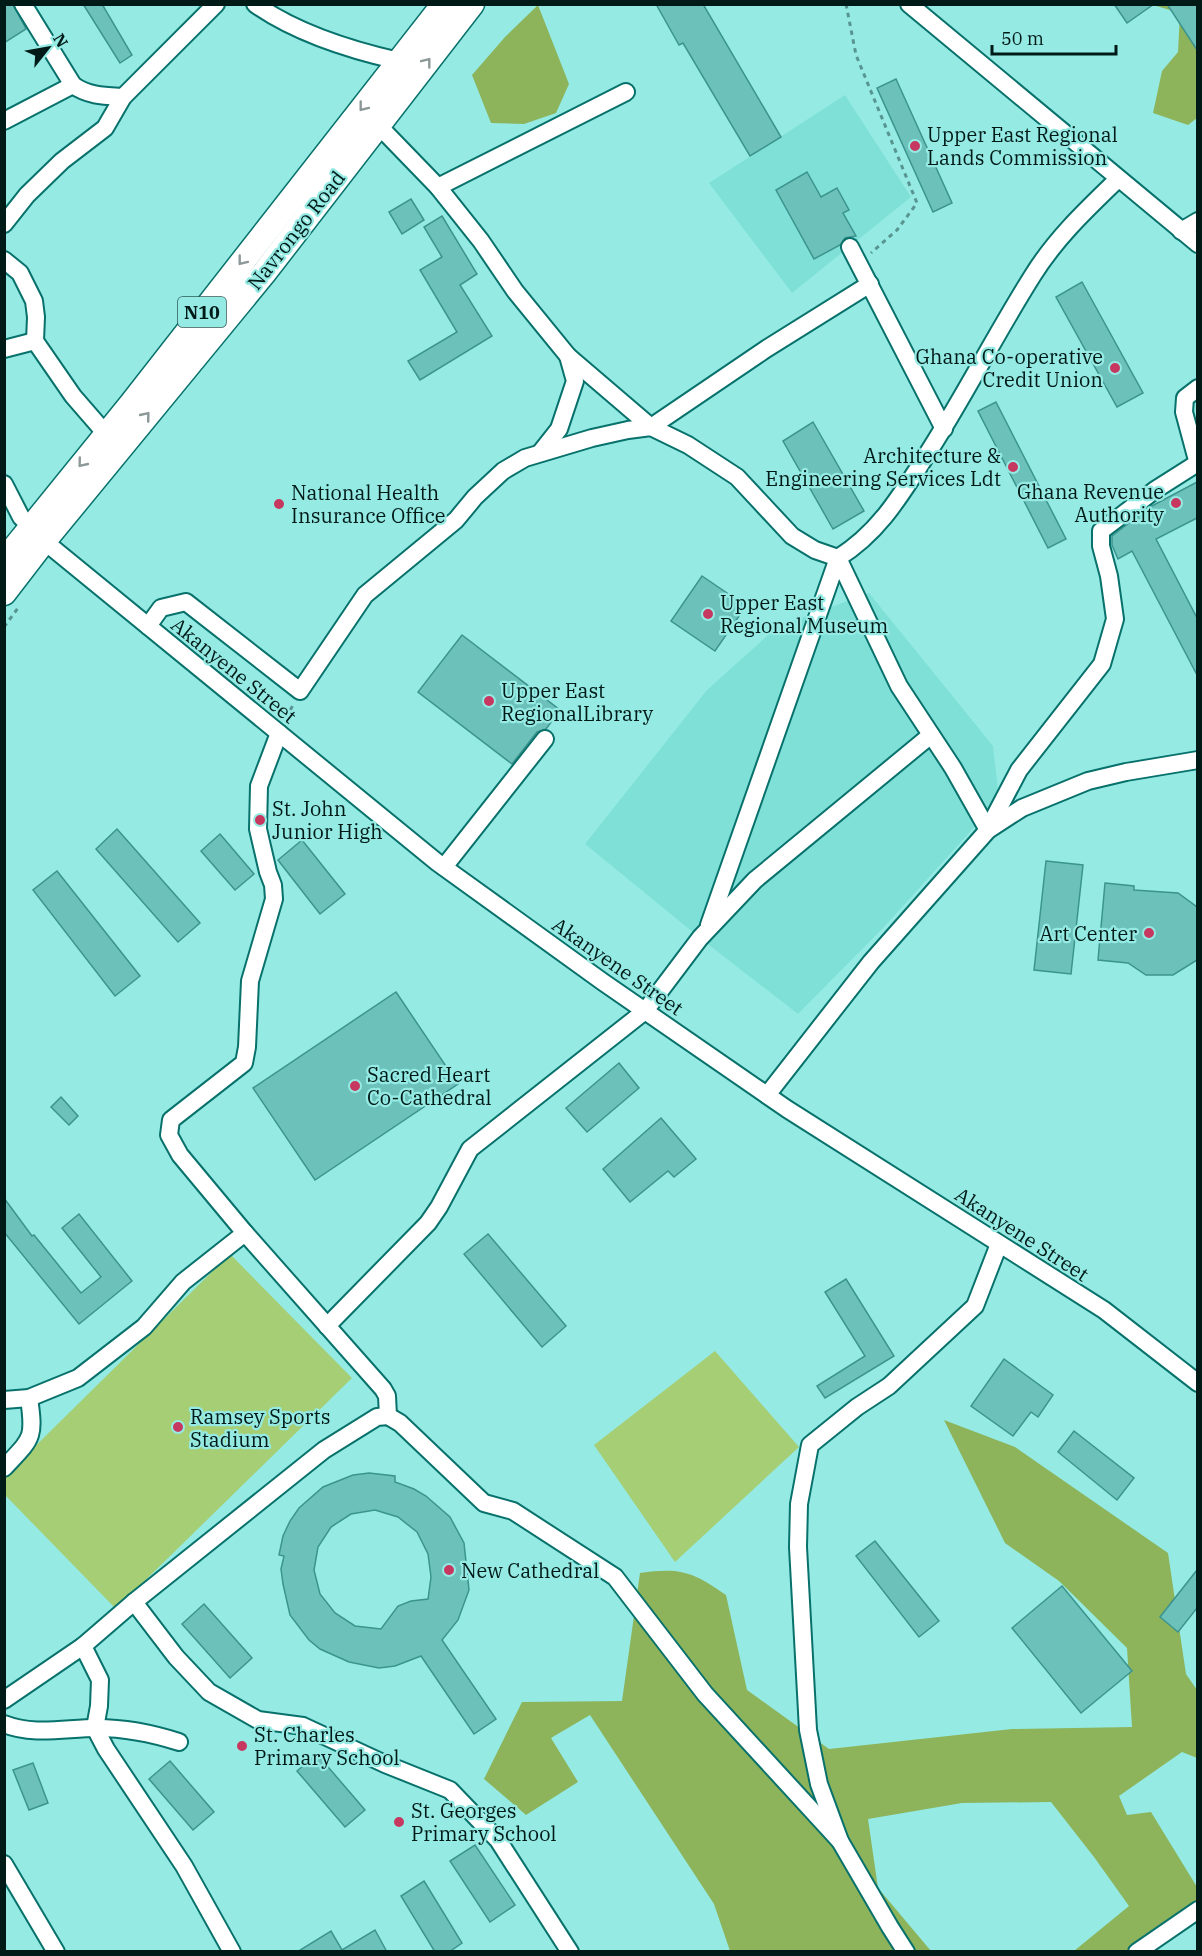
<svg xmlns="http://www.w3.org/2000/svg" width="1202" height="1956" font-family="'IBM Plex Serif',serif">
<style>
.built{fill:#7fe0d8}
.green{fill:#a6ce75}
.forest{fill:#8db45b}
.building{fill:#6cc2bb;stroke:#3c948e;stroke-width:1.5;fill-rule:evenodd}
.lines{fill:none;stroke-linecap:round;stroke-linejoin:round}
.minor-casing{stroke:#08716b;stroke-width:20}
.highway-casing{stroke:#08716b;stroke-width:27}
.path{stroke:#589590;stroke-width:3;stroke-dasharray:4.5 4.5;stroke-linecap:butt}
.minor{stroke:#fff;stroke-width:16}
.highway{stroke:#fff;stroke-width:24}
.oneway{stroke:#8c9897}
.poi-dot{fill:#c73860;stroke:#95ebe4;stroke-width:2}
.labels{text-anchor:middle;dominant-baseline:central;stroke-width:4.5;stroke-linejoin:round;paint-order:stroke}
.shield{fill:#95ebe4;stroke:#2d5955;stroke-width:1.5}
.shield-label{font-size:18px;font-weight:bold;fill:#001a18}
.poi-label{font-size:20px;fill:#001a18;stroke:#95ebe4;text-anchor:start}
.street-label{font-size:20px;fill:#001a18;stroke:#95ebe4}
</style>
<rect width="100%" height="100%" fill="#95ebe4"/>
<g class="built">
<path d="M845,95L911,197L792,293L709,183Z"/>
<path d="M869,593L993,746L999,800L884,927L798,1014L700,938L585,844L707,690L777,627Z"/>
</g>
<g class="green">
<path d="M230,1254L352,1378L116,1609L5,1495V1476Z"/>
<path d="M715,1351L799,1447L675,1562L594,1445Z"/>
</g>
<g class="forest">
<path d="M538,5L569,84L556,113L524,124L491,123L472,75L505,37Z"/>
<path d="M1153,5H1197V118L1188,125L1153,113L1162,71L1178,52L1180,13Z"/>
<path d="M944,1420L1015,1447L1168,1553L1186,1674L1197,1690V1758L1182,1752L1119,1796L1127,1815L1151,1812L1197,1887V1905L1127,1951H1074L1129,1906L1094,1857L1051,1802L962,1803L868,1819L878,1888L931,1951H730L714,1904L590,1715L551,1738L578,1782L526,1815L484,1779L522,1702L622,1701L640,1573C681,1567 693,1572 726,1595L747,1690L829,1749L1012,1729L1132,1727L1127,1648L1059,1581L1005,1543Z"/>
</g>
<g class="building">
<path d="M4,4H13L26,29L4,43Z"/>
<path d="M83,4H102L132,55L120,63Z"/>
<path d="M656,4H703L781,137L750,156L683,43L679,45Z"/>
<path d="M1114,4H1154L1127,23Z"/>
<path d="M1167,4H1197V50Z"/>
<path d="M896,79L952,203L933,212L877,88Z"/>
<path d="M807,172L821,197L837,188L849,210L843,213L856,236L845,238L840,245L814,259L776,190Z"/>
<path d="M411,199L424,220L402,234L389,212Z"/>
<path d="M442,216L477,274L460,285L492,336L420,380L408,361L457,332L420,270L442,257L424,227Z"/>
<path d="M1082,282L1143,393L1117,407L1056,297Z"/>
<path d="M996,402L1066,539L1048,548L978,411Z"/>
<path d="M813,422L864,511L833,529L783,441Z"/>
<path d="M1197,482V518L1156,539L1197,618V675L1132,551L1118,559L1112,545V536L1150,507Z"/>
<path d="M702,576L746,606L715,651L671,621Z"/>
<path d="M462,635L560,710L546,729L537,732L512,764L418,692Z"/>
<path d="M117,829L200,923L178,942L96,849Z"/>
<path d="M220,834L254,874L235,890L201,851Z"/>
<path d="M302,840L345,894L320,914L278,860Z"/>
<path d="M1046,861L1083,865L1071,974L1034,970Z"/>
<path d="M57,871L140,976L115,996L33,890Z"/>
<path d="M1105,883L1134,886V890L1178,893L1197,907V960L1173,975H1146L1128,963L1098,960Z"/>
<path d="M396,992L458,1084L315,1180L253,1088Z"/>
<path d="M619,1063L639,1088L587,1132L566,1108Z"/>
<path d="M61,1097L78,1116L69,1125L51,1107Z"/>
<path d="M661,1118L696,1159L674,1177L668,1171L630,1202L603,1169Z"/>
<path d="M4,1198L32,1236L34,1235L81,1293L101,1277L62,1228L79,1214L132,1281L79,1324L4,1232Z"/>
<path d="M488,1234L566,1326L542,1347L464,1254Z"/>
<path d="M846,1279L894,1356L825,1398L817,1386L865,1356L825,1292Z"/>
<path d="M1004,1359L1053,1395L1038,1417L1031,1412L1013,1436L971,1406Z"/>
<path d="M1074,1431L1134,1478L1117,1500L1058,1452Z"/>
<path d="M369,1473L395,1476V1482L414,1489L426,1496L450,1517L464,1543L469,1590L458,1620L442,1640L496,1719L474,1734L421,1656L395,1666L379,1668L349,1662L320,1649L309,1640L290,1615L283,1584L281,1569L284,1556L279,1555L283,1536L290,1521L299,1508L323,1487L353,1475ZM375,1510L398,1517L417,1532L428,1554L431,1577L428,1599L411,1601L398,1606L381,1629L355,1626L335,1613L320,1594L314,1570L318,1547L331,1527L351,1514Z"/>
<path d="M875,1541L939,1621L919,1637L856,1556Z"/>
<path d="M1197,1570V1608L1178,1632L1160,1617Z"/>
<path d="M1062,1586L1132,1671L1081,1713L1012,1628Z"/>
<path d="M204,1604L252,1658L230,1678L182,1624Z"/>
<path d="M317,1754L365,1810L345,1827L297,1771Z"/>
<path d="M170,1761L214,1812L193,1830L149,1779Z"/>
<path d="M33,1763L48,1803L29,1810L13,1770Z"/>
<path d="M475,1845L515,1905L490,1922L450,1861Z"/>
<path d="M424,1881L462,1943L449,1952H435L401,1896Z"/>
<path d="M375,1930L387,1952H297L331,1931L342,1950Z"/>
</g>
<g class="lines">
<defs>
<g id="minor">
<path d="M23,4L73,85C88,96 105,96 123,97"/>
<path d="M255,4C296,33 350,50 399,61"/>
<path d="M909,4L1198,244"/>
<path d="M4,121L73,85"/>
<path d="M377,124L438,187L481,241L515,291L568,356L651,427L766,349L870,284"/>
<path d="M438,187L626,92"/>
<path d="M4,224L27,195L62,161L105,128L123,97L216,4"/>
<path d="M1181,231L1198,221"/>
<path d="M850,247L944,429"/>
<path d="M4,260L20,273L34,301L36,317L35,341L73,396L106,434"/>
<path d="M4,349L35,341"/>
<path d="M1198,388L1185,398L1184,412L1198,464"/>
<path d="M540,453L559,429L575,381L568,356"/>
<path d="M4,484L21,517L44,541L438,863L603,982L787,1109L1104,1310L1198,1383"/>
<path d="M838,558L899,686L953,768L988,830"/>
<path d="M148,626L161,608L186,602L300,691L365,595L456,520L475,497L503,471L525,458L592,438L628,430L651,427L688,445L737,477L792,536L815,550L838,558C878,533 899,498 924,459C963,399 995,335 1033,275C1056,238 1087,209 1117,180"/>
<path d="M279,733L259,786L258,829L268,872L273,885L274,899L250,981L247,1047L244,1063L171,1120L169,1135L180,1155L245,1233L383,1389L387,1396L388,1416"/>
<path d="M988,829L1019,770L1102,664L1115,619L1109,576L1101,546V531L1155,490L1196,464"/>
<path d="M444,867L545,739"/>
<path d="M709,925L838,558"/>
<path d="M767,1095L871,962L988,830L1022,808L1088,781L1126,772L1198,760"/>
<path d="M327,1326L428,1223L439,1207L470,1149L645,1011L700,938L755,880L931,735"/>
<path d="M4,1400L29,1398L78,1378L144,1327L183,1282L245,1233"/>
<path d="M4,1468C32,1438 35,1439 29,1398"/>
<path d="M134,1602L176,1657L209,1692L258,1720L303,1726L385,1764L450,1790L498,1840L570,1952"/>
<path d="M83,1646L100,1680L99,1706L95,1728L106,1749L184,1866L232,1952"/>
<path d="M4,1700L83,1646L134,1602L324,1450L377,1417L388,1416L400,1423L484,1503L513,1511L615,1577L705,1694L840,1841"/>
<path d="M4,1724C34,1736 66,1728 97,1728C126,1728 151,1733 179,1742"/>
<path d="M4,1864L56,1952"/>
<path d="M906,1952L890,1927L840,1841L819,1784L808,1730L798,1547L799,1504L810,1445L857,1407L889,1386L975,1306L999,1244"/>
<path d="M1137,1952L1198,1910"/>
</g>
<g id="highway">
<path d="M4,561L132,403L444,4"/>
<path d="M4,593L44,541L264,273L472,4"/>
</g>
</defs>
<use href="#minor" class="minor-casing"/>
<use href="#highway" class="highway-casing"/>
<g class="path">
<path d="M846,4L856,55L917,203L897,230L871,253"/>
<path d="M4,627L18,608"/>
<path d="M286,718L293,705"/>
</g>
<use href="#minor" class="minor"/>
<use href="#highway" class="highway"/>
</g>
<defs><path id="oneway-chevron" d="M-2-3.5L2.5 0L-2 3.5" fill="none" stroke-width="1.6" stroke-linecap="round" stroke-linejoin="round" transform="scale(1.5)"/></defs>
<g class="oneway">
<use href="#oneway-chevron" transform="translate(427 62) rotate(-52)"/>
<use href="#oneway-chevron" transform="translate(363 107) rotate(128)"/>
<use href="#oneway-chevron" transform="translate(242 261) rotate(128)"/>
<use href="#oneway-chevron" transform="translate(146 416) rotate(-51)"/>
<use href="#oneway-chevron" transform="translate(82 463) rotate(129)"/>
</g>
<g class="poi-dot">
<circle cx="915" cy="146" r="6"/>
<circle cx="1115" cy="368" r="6"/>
<circle cx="1013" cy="467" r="6"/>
<circle cx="1176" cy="503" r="6"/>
<circle cx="279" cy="504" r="6"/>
<circle cx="708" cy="614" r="6"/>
<circle cx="489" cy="701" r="6"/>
<circle cx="260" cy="820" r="6"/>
<circle cx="1149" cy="933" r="6"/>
<circle cx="355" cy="1086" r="6"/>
<circle cx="178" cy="1427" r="6"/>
<circle cx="449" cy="1570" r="6"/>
<circle cx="242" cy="1746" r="6"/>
<circle cx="399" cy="1822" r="6"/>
</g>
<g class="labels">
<rect class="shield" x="178" y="297" width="48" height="30" rx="4.5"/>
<g class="shield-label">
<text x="202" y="312">N10</text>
</g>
<g class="poi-label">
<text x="927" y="134">Upper East Regional<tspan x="927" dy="23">Lands Commission</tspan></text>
<text x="1103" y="356" text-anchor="end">Ghana Co-operative<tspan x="1103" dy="23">Credit Union</tspan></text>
<text x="1001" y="455" text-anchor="end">Architecture &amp;<tspan x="1001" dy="23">Engineering Services Ldt</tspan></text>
<text x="1164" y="491" text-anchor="end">Ghana Revenue<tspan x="1164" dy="23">Authority</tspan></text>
<text x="291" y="492">National Health<tspan x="291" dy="23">Insurance Office</tspan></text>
<text x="720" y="602">Upper East<tspan x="720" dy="23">Regional Museum</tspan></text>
<text x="501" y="690">Upper East<tspan x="501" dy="23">RegionalLibrary</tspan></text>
<text x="272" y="808">St. John<tspan x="272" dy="23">Junior High</tspan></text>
<text x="1137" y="933" text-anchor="end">Art Center</text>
<text x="367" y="1074">Sacred Heart<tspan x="367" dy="23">Co-Cathedral</tspan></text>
<text x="190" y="1416">Ramsey Sports<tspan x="190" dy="23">Stadium</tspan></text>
<text x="461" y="1570">New Cathedral</text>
<text x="254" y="1734">St. Charles<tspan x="254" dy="23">Primary School</tspan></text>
<text x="411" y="1810">St. Georges<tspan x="411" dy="23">Primary School</tspan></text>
</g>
<g class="street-label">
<text transform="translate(296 230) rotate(-52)">Navrongo Road</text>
<text transform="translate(234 670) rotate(39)">Akanyene Street</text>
<text transform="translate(618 966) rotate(35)">Akanyene Street</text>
<text transform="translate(1022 1234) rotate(33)">Akanyene Street</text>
</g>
</g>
<rect width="1202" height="1956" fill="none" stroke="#001a18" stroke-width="12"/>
<g transform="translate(48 48) rotate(59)" stroke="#95ebe4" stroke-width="4.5" paint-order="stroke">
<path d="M0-4.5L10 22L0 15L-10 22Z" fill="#001a18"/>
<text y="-9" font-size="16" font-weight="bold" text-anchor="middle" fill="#001a18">N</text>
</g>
<path d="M992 45v9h124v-9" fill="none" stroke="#001a18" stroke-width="3"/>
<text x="1001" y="45" font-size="18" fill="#001a18" stroke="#95ebe4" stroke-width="4.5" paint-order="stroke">50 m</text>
</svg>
